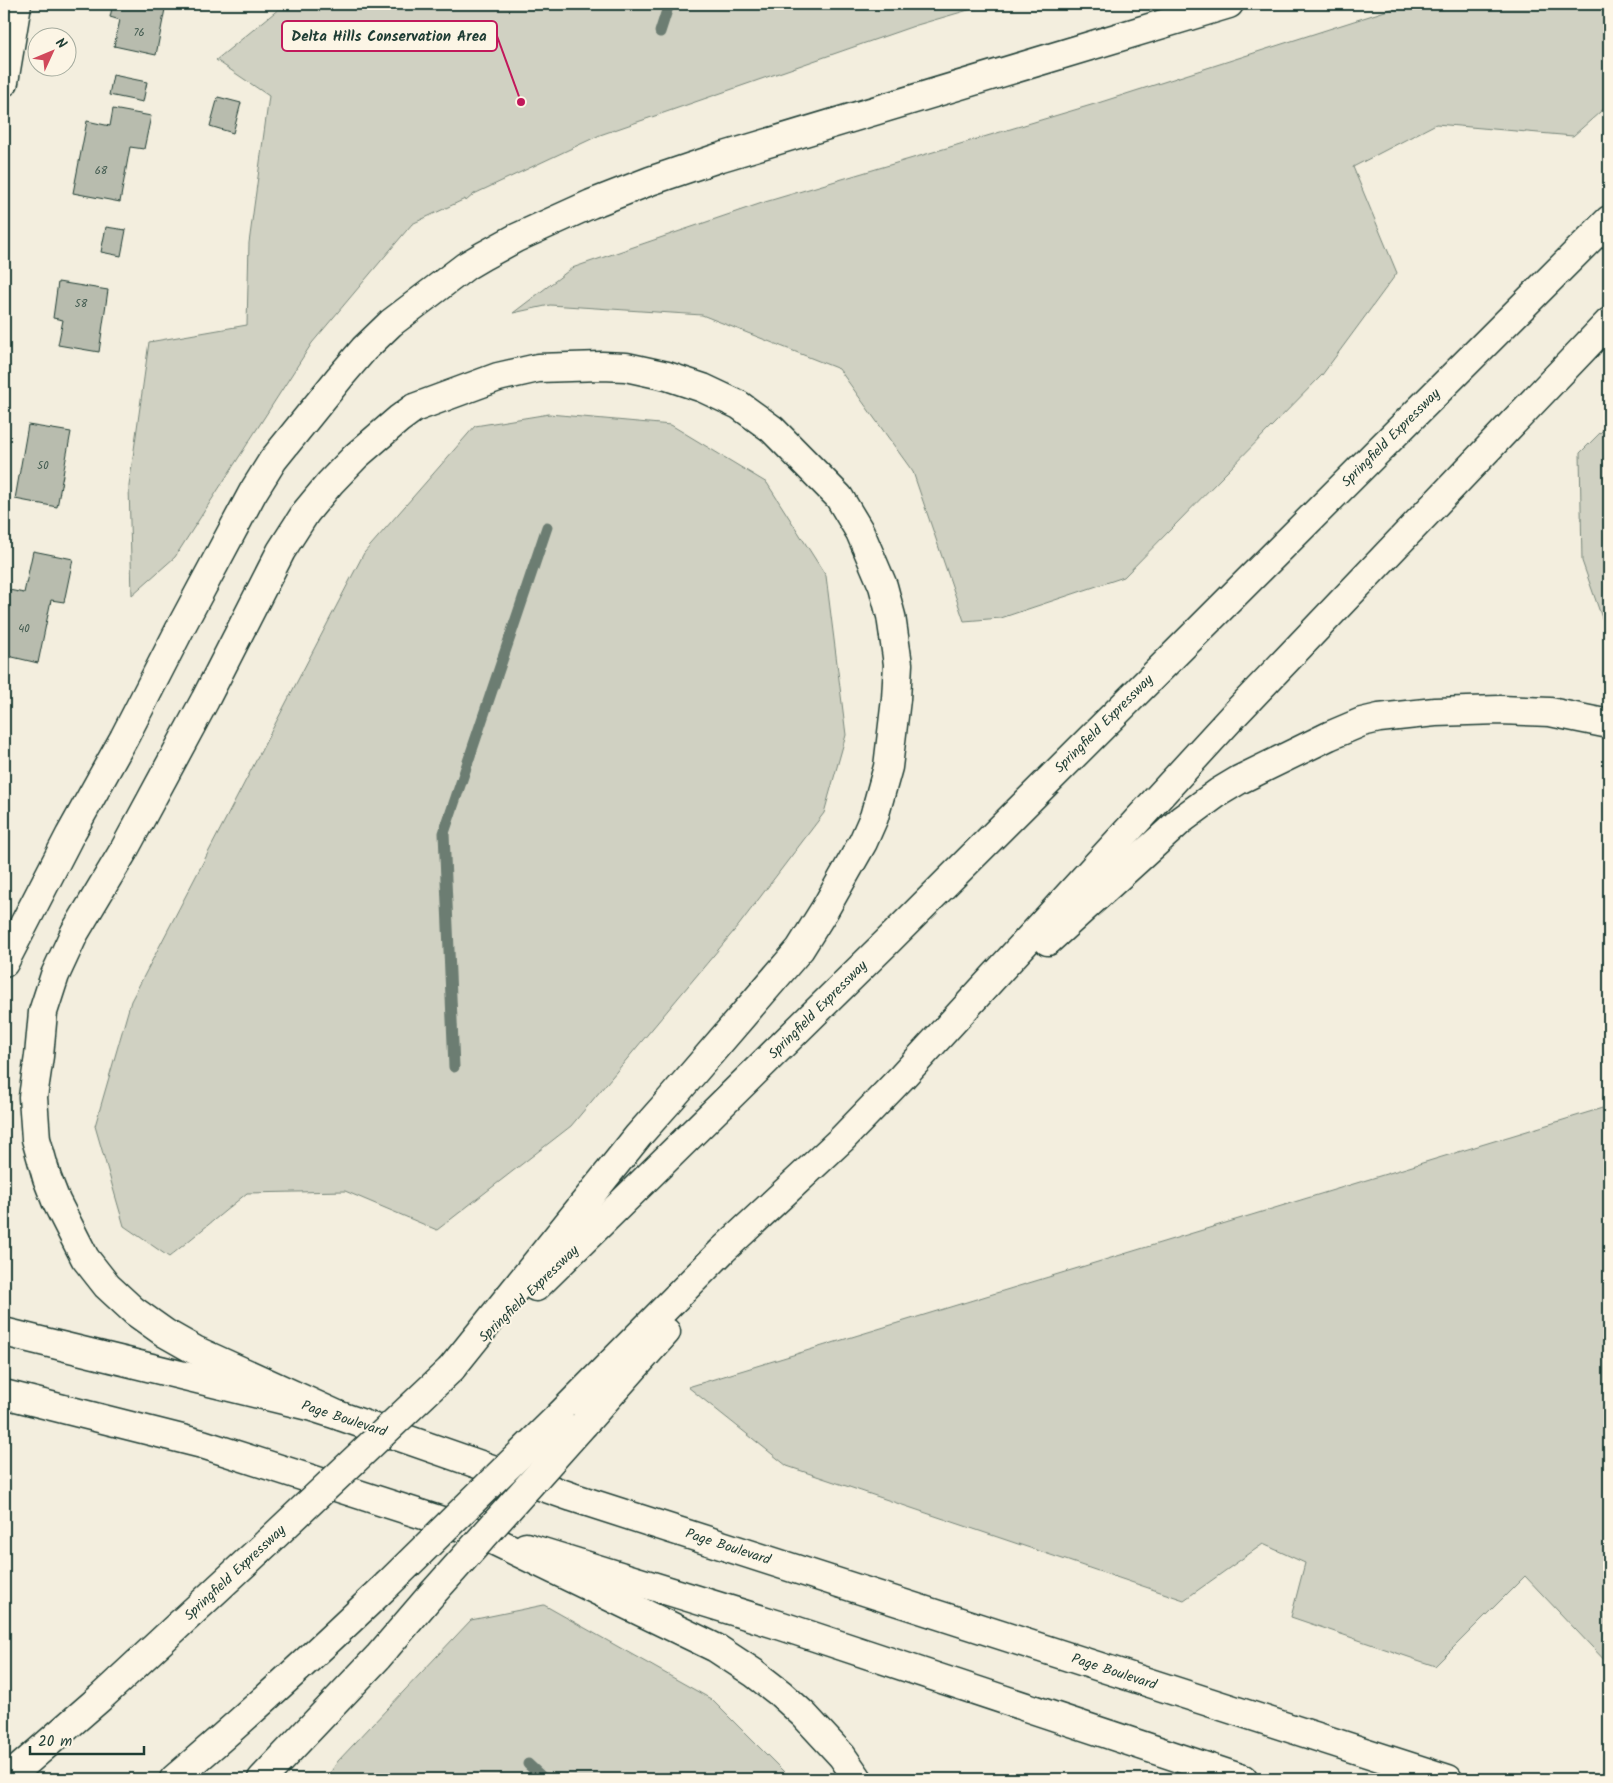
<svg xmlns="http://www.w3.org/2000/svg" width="1613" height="1783" font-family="Kalam,sans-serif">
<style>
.green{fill:#d0d1c2;stroke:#78877b}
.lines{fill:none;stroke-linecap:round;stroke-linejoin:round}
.stream{stroke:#6c7d72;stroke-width:11}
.building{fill:#b8bcae;stroke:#1f3d34}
.minor-casing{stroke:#1f3d34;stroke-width:31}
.primary-casing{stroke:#1f3d34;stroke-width:31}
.motorway-casing{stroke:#1f3d34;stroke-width:31}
.minor{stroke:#fcf5e5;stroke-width:28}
.primary{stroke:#fcf5e5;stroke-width:28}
.motorway{stroke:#fcf5e5;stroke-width:28}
.motorway-bridge-casing{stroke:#1f3d34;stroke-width:31;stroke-linecap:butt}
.motorway-bridge{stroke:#fcf5e5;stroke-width:28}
.labels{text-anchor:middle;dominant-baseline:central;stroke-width:4;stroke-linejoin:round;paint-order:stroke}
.number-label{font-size:11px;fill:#455d52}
.street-label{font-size:14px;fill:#1f3d34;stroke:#fcf5e5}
.leader{fill:none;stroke:#c2185b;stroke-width:2}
.callout-dot{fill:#c2185b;stroke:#fcf5e5;stroke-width:2}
.callout{fill:#fcf5e5;stroke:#c2185b;stroke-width:2}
.callout-label{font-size:15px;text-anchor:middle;font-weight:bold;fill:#1f3d34}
</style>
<rect width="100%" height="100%" fill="#f3eede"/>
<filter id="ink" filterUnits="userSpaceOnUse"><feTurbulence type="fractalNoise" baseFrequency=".02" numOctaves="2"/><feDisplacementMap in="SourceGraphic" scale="10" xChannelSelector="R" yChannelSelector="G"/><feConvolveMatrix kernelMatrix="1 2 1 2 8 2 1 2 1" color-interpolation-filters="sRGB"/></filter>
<g filter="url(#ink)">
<g class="green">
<path d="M285,4H989L917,25L600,135L474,194L466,201L465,199L412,224L312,343L175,557L132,595L129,486L149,342L247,325L249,243L269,96L216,60Z"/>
<path d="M1407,4H1609V104L1573,136L1436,124L1353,167L1397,273L1322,375L1124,577L1001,618L964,621L913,472L839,369L702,315L550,305L513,313L572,268L765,202L1098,103Z"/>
<path d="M549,414L671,425L767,483L826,576L846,735L824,813L739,925L571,1126L437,1230L345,1191L247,1193L169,1257L124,1226L95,1126L131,1001L364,553L475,426Z"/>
<path d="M1609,424V638L1582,561L1580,453Z"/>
<path d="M1609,1106V1665L1525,1576L1435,1666L1291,1617L1305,1563L1263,1544L1184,1600L787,1466L688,1387Z"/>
<path d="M544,1605L711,1699L791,1779H326L338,1761L471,1620Z"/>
</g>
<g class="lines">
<g class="stream">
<path d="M660,32L669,4"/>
<path d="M454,1067L444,833L547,527"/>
<path d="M528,1764L544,1779"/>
</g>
</g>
<g class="building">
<path d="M113,4H166L156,55L114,46L120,20L110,17Z"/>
<path d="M113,75L147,82L143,102L109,95Z"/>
<path d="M218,97L241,103L233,133L210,126Z"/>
<path d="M113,109L151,116L144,149L130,147L120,202L73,193L87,121L110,126Z"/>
<path d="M106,227L126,230L121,256L101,252Z"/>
<path d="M58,282L108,290L99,352L58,345L63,320L53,318Z"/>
<path d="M28,425L71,432L57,507L15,499Z"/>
<path d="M33,551L73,559L64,602L51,600L38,663L4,655V589L24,593Z"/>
</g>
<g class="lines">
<defs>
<path id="minor" d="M4,82L17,4"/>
<g id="primary">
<path d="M4,1332L312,1407L340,1416L572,1497L1448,1779"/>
<path d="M4,1394L202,1444L470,1530"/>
<path d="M526,1547L782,1626L1243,1779"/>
</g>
<g id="motorway">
<path d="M1048,941L1181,820L1219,792L1239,780L1329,736L1362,722L1379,718L1435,712L1500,710L1550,712L1609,724"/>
<path d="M4,963L70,835L124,738L183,623L253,492L273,460L340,377L364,349L391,323L466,266L483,256L516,238L591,204L650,181L718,158L1229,4"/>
<path d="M536,1287L886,943L1609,220"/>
<path d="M340,1416L195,1350L165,1333L134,1311L107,1286L85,1258L56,1201L47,1178L36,1139L33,1097L39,1056L43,1012L55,975L75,932L124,850L205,700L281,551L306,512L330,483L356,456L399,419L414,408L498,377L538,368L602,366L626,367L667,376L703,388L739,405L772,429L839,497L860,532L883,586L891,616L898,664L896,699L888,767L874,817L863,842L825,909L800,949L670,1100L638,1136L451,1369"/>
<path d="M559,1416L723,1250L842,1139L902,1077L1233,716L1609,322"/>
<path d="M584,1424L666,1332"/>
<path d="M474,1531L716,1648L754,1673L781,1694L804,1715L842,1756L858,1779"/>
<path d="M7,1779L100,1698L268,1542"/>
<path d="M174,1779C247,1717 317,1652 387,1585"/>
<path d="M262,1779L378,1657L432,1594"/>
</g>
</defs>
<use href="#minor" class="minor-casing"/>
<use href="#primary" class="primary-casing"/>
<use href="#motorway" class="motorway-casing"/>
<use href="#minor" class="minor"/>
<use href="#primary" class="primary"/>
<use href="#motorway" class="motorway"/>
<defs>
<g id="motorway-bridge">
<path d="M268,1542L451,1369"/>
<path d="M387,1585L559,1416"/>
<path d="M432,1594L584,1424"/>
</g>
</defs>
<use href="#motorway-bridge" class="motorway-bridge-casing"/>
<use href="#motorway-bridge" class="motorway-bridge"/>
</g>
</g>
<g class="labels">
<g class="number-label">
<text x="139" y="33">76</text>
<text x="101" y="171">68</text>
<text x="81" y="304">58</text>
<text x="43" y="466">50</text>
<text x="24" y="629">40</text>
</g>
<g class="street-label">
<text transform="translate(1391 438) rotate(-45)">Springfield Expressway</text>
<text transform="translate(1104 724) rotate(-45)">Springfield Expressway</text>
<text transform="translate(818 1010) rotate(-45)">Springfield Expressway</text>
<text transform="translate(529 1294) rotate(-44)">Springfield Expressway</text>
<text transform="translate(344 1419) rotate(18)">Page Boulevard</text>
<text transform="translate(728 1547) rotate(18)">Page Boulevard</text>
<text transform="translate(235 1573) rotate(-43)">Springfield Expressway</text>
<text transform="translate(1114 1672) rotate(18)">Page Boulevard</text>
</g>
</g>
<path class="leader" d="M521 102L497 36"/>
<circle class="callout-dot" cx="521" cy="102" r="5"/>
<rect class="callout" x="282" y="21" width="215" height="30" rx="5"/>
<g class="callout-label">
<text x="389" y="41">Delta Hills Conservation Area</text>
</g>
<rect width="1613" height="1783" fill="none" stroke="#fcf5e5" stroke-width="20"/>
<rect x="10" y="10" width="1593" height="1763" fill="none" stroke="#1f3d34" stroke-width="2" filter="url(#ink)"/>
<g transform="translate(52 52) rotate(46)"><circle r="24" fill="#fcf5e5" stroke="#a4ab9e"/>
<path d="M0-4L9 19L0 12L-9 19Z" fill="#d1495b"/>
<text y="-8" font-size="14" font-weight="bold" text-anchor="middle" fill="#1f3d34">N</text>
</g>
<path d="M30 1746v8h114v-8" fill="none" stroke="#1f3d34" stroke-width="2.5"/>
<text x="38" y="1746" font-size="15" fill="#1f3d34" stroke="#fcf5e5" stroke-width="4" paint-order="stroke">20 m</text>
</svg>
